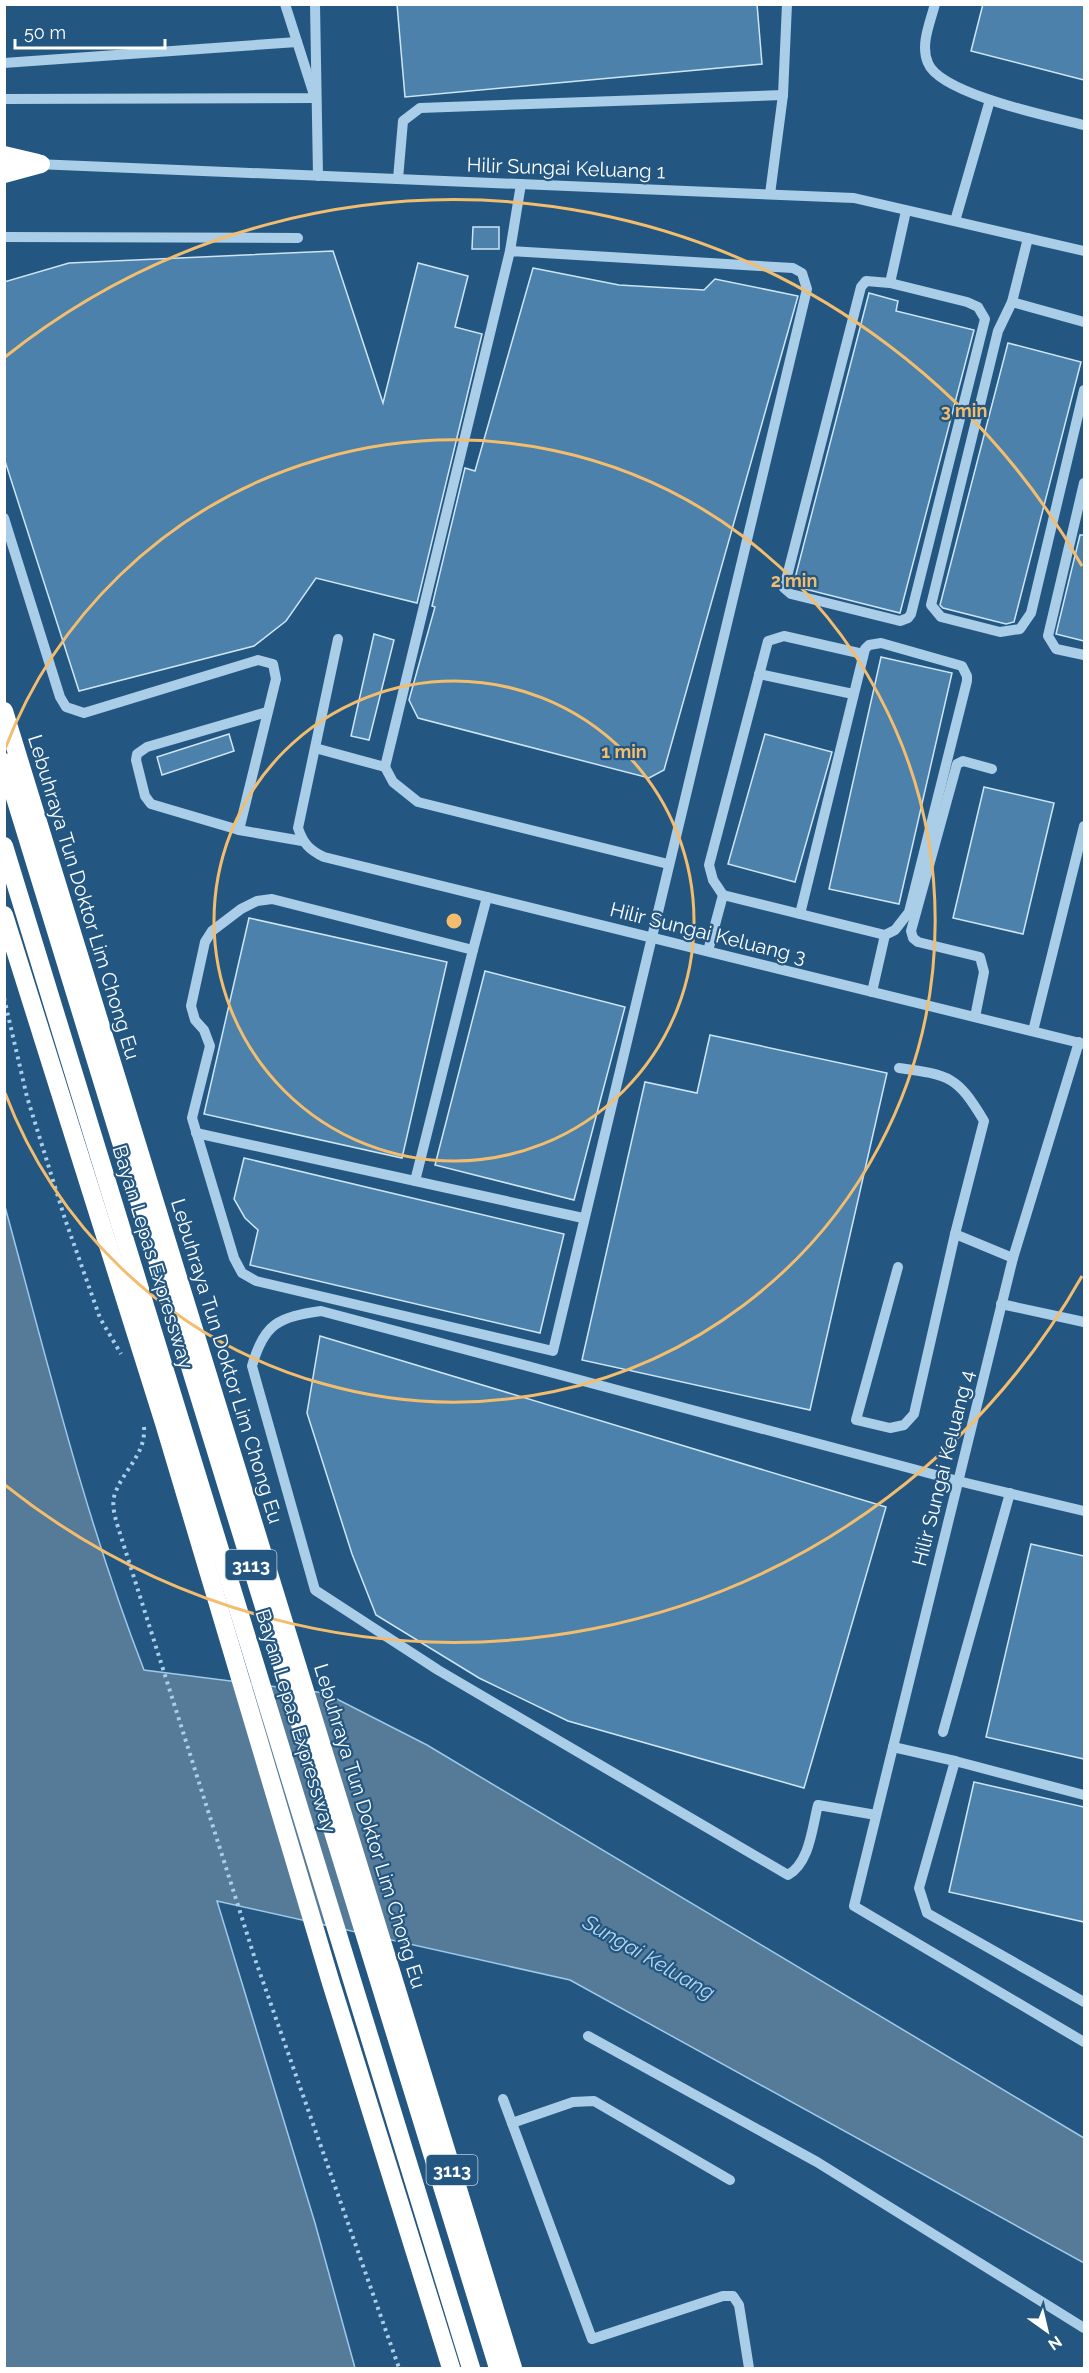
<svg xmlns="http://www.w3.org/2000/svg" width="1089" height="2373" font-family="Raleway,sans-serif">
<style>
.water{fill:#557b99;stroke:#9ec9e9;stroke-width:1.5}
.building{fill:#4b81ab;stroke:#cee5f6;stroke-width:1.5}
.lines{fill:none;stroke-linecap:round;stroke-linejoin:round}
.path{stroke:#aacde8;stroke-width:4;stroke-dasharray:3 4.5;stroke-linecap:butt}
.minor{stroke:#aacde8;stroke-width:10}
.highway{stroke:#fff;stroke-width:18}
.ring{fill:none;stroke:#f3bd6d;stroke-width:3}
.labels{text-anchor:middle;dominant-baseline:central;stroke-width:4.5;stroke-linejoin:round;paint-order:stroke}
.shield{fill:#235782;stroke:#bdcdda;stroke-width:1.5}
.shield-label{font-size:18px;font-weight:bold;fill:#fff}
.street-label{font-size:20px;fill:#fff;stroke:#235782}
.water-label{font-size:21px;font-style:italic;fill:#b5d7ef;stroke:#235782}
.centre{fill:#f3bd6d;stroke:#235782;stroke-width:3}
.ring-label{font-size:18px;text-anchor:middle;font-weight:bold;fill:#f3bd6d;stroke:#235782;stroke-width:4.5;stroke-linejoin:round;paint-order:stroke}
</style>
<rect width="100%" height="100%" fill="#235782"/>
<path class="water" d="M4,1203C47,1360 85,1518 144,1670L325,1693L427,1745L1084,2138V2263L570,1980L217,1901L315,2223L355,2368H5Z"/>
<g class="building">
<path d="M397,4H757L762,64L405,97Z"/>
<path d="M983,4H1084V80L971,51Z"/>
<path d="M473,227H499V249H472Z"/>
<path d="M333,251L383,403L418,263L468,276L455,327L482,334L417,603L316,578L286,621L254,646L79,691L4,458V282L69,263Z"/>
<path d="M533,268L619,285L704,290L715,279L798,296L664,770L649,778L418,718L409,700L435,607L432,606L465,468L475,471Z"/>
<path d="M869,293L898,301L896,311L974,330L900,613L793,586Z"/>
<path d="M1008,343L1081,362L1014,622L1006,624L943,608L940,605Z"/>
<path d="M1080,535H1084V641L1056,634Z"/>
<path d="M374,634L394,640L369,740L351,736Z"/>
<path d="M881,657L952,673L899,904L829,889Z"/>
<path d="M229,734L234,751L162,775L157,757Z"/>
<path d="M765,734L832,752L795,882L728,864Z"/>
<path d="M984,787L1054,803L1023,934L953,918Z"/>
<path d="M249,918L447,962L402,1158L204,1114Z"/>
<path d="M485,971L625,1007L574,1200L435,1165Z"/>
<path d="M710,1035L887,1073L810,1410L582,1360L645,1082L697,1093Z"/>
<path d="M244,1158L564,1234L540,1333L250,1265L258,1230L245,1218L234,1199Z"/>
<path d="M320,1336L886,1507L804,1788L568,1721L479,1678L376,1615L352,1554L307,1413Z"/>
<path d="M1031,1544L1084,1556V1759L986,1737Z"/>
<path d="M974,1782L1084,1807V1922L949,1892Z"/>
</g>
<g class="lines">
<g class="path">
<path d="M4,998L27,1097L65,1219L100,1318L121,1354"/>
<path d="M144,1427C146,1453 125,1469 116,1491C111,1502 114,1513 117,1524L255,1959L399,2368"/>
</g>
<g class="minor">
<path d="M315,4L318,176"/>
<path d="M935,4C930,23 920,45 928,63C940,94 1052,117 1084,125"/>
<path d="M4,63L297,42"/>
<path d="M4,99L315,98L285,4"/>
<path d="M36,164L854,198L1084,251"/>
<path d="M398,179L403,121L420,108L783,95L787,4"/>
<path d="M770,194L783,95"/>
<path d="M955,221L990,100"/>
<path d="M4,237L298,238"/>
<path d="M1028,238L1012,302L1084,322"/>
<path d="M510,251L521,184"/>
<path d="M890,283L866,281L861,287L784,588L791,594L900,621L908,618L911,614L985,319L978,307L967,302L890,283L906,211"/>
<path d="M1012,302L998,331L931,605L941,617L1000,632L1020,629L1031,613L1084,390"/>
<path d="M1084,483L1048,636L1056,649L1084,655"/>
<path d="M4,518L60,697L66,707L84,713L258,660L273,664L276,679L239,830L302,841"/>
<path d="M338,639L298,828C303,843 309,850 324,857L1084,1044"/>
<path d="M759,674L853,694"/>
<path d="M315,748L385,767L393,782L418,802L668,864"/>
<path d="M385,767L510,251L793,268L802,273L807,289L553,1351L256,1281L242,1273L234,1258L192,1118L210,1046L204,1030L195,1020L191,1006L205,942L212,931L241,909L257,901L272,899L473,950L487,897"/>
<path d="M239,830L151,804L145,796L136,760L137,754L147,747L267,712"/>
<path d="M723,895L713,880L709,865L768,641L784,636L863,654"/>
<path d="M800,914L865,649L869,645L881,643L962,666L967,676V681L909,912L895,930L885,935L872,992"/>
<path d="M708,951L723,895L885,935"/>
<path d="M975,1017L984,972L980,957L918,942L913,938L911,931L957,764L963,761L992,769"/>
<path d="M1033,1031L1084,826"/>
<path d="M1079,1042L1013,1258L854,1906L1084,2042"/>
<path d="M899,1068C950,1075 957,1076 984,1121L955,1234L1013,1258"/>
<path d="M196,1133L583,1218"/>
<path d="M415,1181L473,950"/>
<path d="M898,1267L856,1420L890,1428L904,1425L914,1414L955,1234"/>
<path d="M1001,1304L1084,1322"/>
<path d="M943,1732L1010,1493"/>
<path d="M893,1747L955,1761"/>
<path d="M1084,1795L955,1761L919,1888L927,1913L1084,2002"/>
<path d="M876,1815L818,1805C812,1828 810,1862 788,1875L438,1670L315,1590L252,1366C264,1323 279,1317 321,1311L958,1481L1084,1511"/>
<path d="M588,2036L817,2162L1084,2328"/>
<path d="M503,2099L592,2339L723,2296H733L739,2305L749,2368"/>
<path d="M512,2123L573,2102L594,2101L730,2180"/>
</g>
<g class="highway">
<path d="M4,155L38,163"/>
<path d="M4,174L41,164"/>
<path d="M4,711L513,2368"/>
<path d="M4,762L498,2368"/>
<path d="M4,846L471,2368"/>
<path d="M4,915L164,1423L331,1983L451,2368"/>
</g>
</g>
<g class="ring">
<circle cx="454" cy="921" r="240"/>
<path d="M5 749A481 481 0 1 1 5 1093"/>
<path d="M1082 1276A721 721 0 0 1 5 1485M5 357A721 721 0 0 1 1082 566"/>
</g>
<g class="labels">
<g class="shield">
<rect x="225.5" y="1550" width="51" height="30" rx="4.5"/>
<rect x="426.5" y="2155" width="51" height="30" rx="4.5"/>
</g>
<g class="shield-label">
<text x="251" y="1565">3113</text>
<text x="452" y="2170">3113</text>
</g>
<g class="street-label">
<text transform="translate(566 168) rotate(2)">Hilir Sungai Keluang 1</text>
<text transform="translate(84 897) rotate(73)">Lebuhraya Tun Doktor Lim Chong Eu</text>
<text transform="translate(708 933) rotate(14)">Hilir Sungai Keluang 3</text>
<text transform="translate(153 1257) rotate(73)">Bayan Lepas Expressway</text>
<text transform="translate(227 1361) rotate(73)">Lebuhraya Tun Doktor Lim Chong Eu</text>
<text transform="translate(943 1468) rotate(-76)">Hilir Sungai Keluang 4</text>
<text transform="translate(296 1721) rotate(73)">Bayan Lepas Expressway</text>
<text transform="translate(370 1826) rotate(73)">Lebuhraya Tun Doktor Lim Chong Eu</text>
</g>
<g class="water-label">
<text transform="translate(649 1957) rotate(30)">Sungai Keluang</text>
</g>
</g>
<circle cx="454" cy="921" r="9" class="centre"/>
<g class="ring-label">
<text x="964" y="417">3 min</text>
<text x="794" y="587">2 min</text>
<text x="624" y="758">1 min</text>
</g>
<rect width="1089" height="2373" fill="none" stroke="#ffffff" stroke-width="12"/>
<g transform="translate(1047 2331) rotate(146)" stroke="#235782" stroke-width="4.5" paint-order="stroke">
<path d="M0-4.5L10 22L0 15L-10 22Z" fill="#ffffff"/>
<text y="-9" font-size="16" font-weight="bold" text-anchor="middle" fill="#ffffff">N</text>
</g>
<path d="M15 39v9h150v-9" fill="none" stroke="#ffffff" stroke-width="3"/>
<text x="24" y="39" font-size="18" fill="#ffffff" stroke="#235782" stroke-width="4.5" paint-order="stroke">50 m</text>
</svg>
